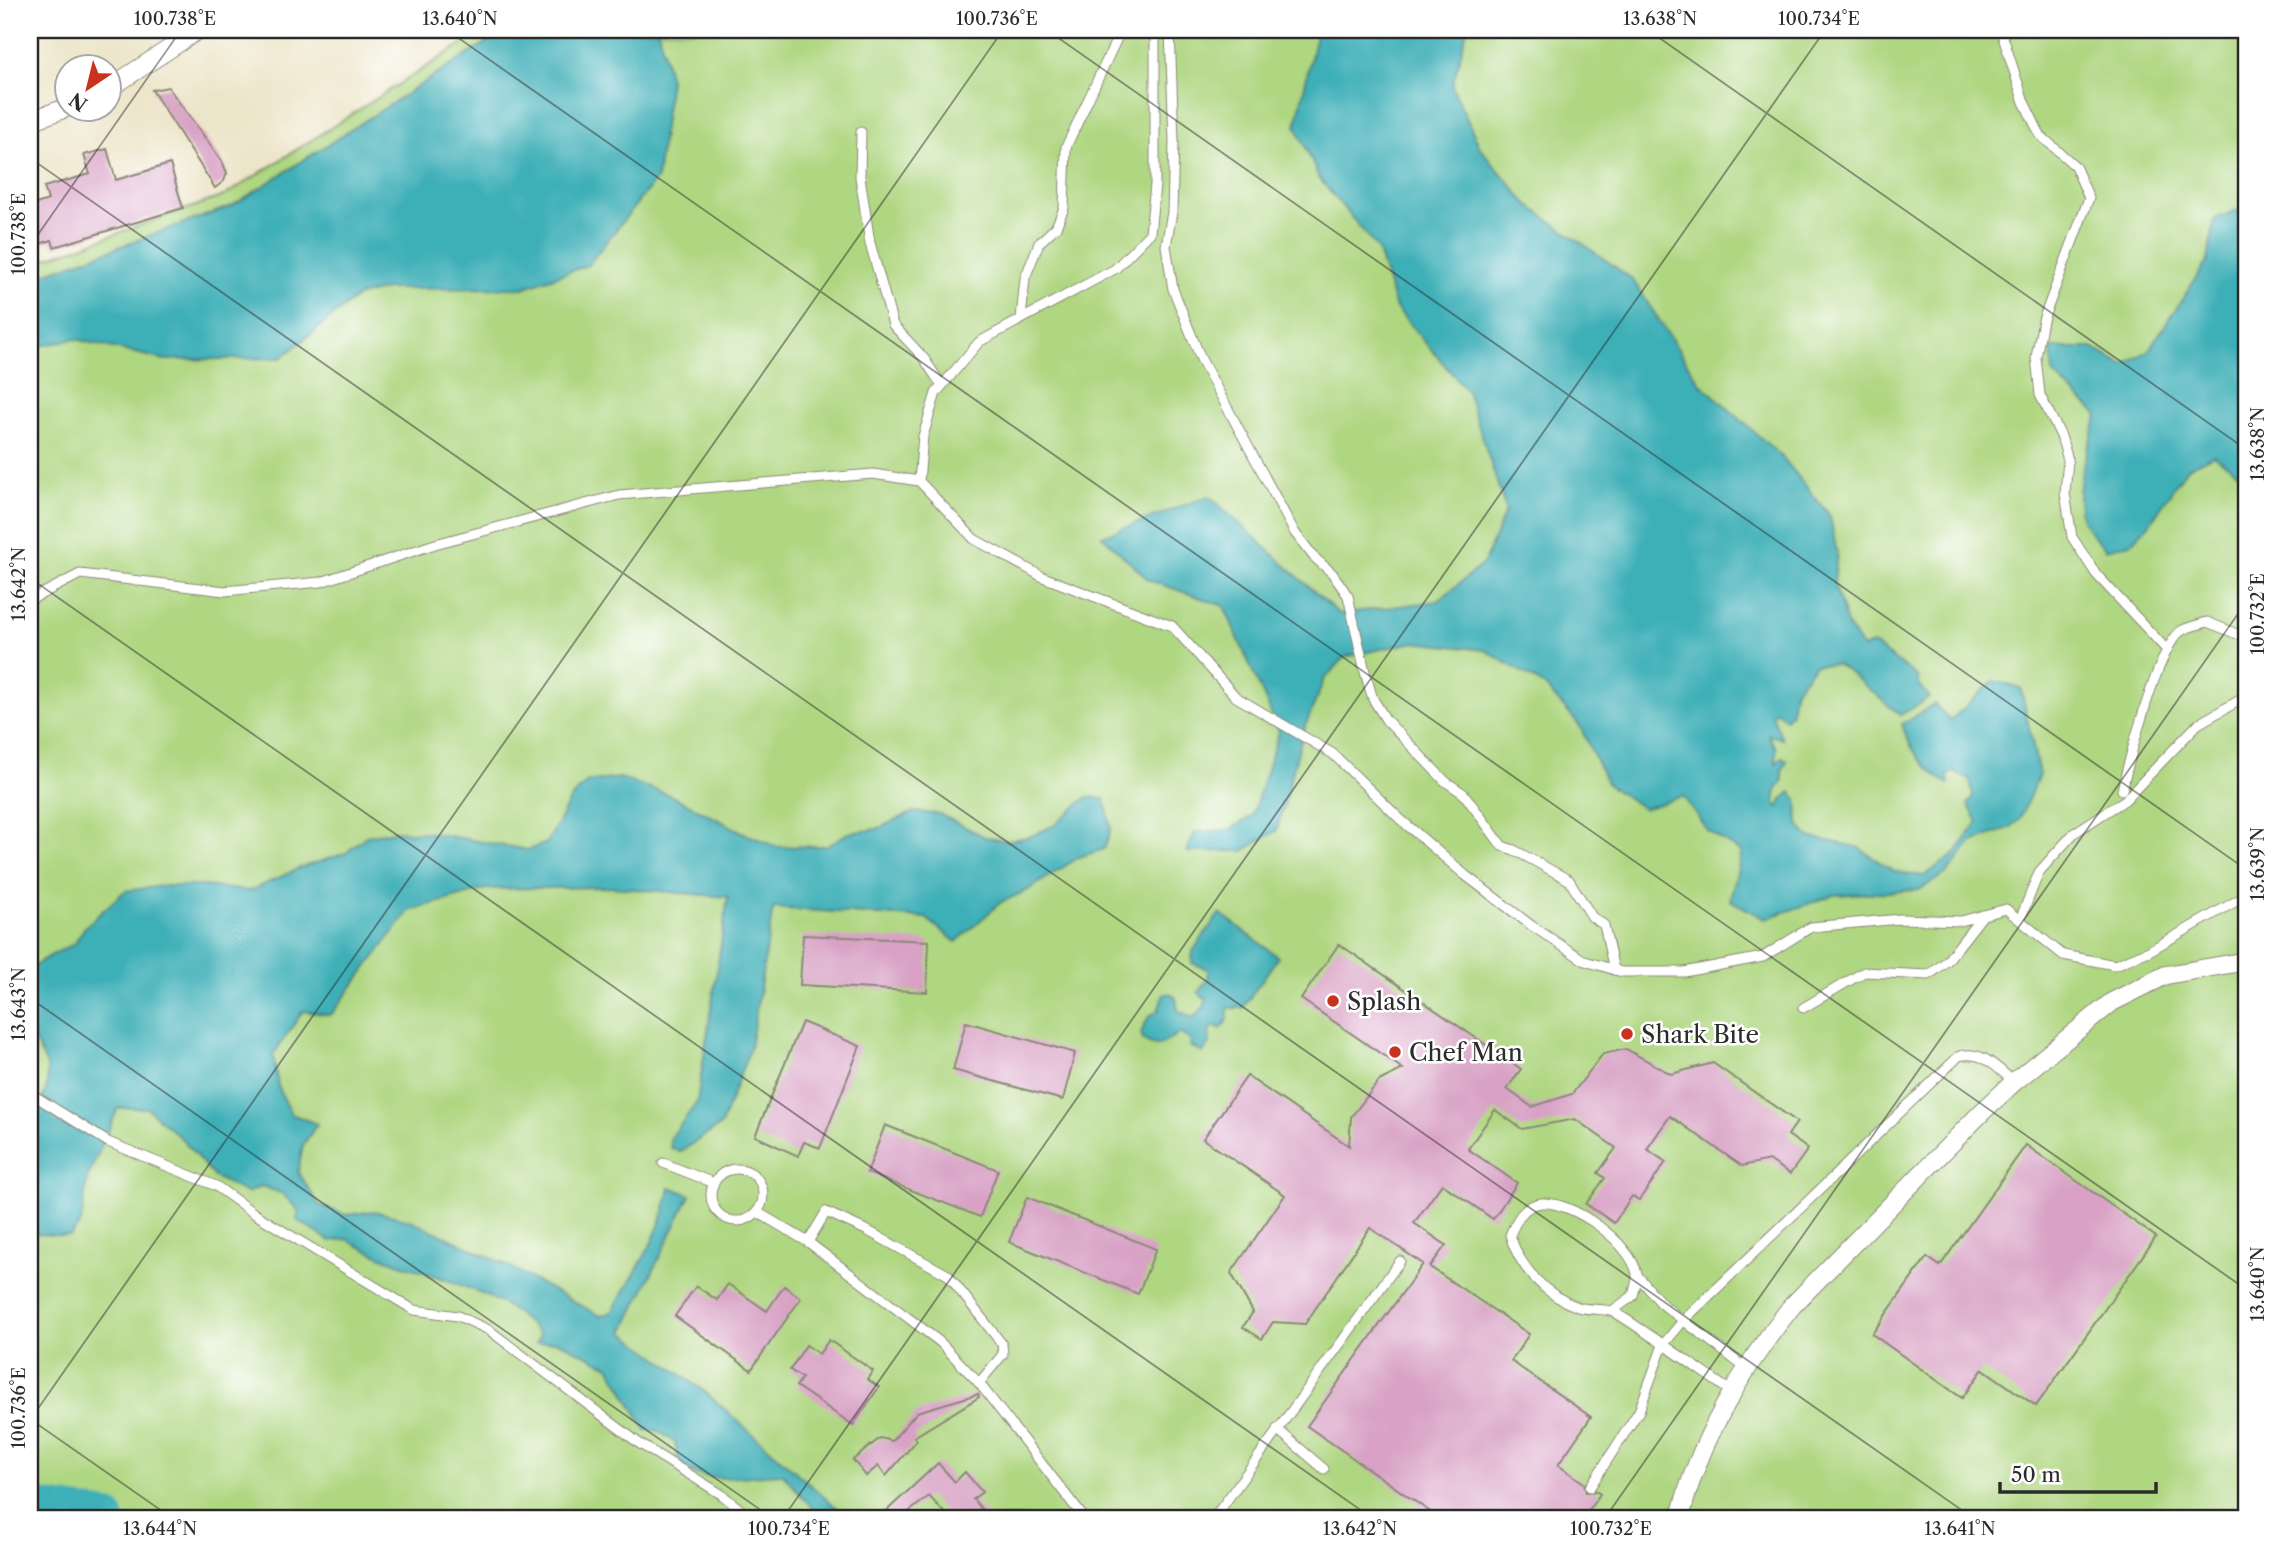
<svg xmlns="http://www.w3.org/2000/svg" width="2277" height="1548" font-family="'Libre Caslon Text',serif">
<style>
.green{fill:#afd680;stroke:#6d8056;stroke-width:2}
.water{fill:#3eafb7;stroke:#346d71;stroke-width:2}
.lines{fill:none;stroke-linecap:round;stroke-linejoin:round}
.river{stroke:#3eafb7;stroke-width:37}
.building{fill:#d8a1c5}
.lane-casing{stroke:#8c887a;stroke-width:11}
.street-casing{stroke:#8c887a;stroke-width:20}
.lane{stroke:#fff;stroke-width:9}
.street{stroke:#fff;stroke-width:18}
.ticks{fill:none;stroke:#2b2b2b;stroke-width:2;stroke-opacity:0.45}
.poi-dot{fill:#c8321e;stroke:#fff;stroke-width:2.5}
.labels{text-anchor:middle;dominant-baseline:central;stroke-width:5;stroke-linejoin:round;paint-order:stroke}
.poi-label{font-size:24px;fill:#2b2b2b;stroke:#fff;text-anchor:start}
.neatline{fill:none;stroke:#2b2b2b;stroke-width:2.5}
.ticks-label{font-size:18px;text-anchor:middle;fill:#2b2b2b}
</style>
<rect width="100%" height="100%" fill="#fff"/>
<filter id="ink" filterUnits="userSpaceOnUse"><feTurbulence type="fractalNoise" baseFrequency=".0143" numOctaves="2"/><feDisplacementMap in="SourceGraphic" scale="14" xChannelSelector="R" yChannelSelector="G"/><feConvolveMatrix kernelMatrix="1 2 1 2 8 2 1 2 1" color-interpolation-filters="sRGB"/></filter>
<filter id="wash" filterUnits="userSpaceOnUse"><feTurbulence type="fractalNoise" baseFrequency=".00686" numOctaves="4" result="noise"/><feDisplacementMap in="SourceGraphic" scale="28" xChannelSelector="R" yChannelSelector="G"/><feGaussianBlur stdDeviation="1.57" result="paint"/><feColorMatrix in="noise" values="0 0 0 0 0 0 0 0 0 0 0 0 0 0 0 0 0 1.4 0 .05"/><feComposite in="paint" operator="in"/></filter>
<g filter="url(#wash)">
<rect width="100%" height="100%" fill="#ede5c9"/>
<path class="green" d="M484,30H2247V1518H30V264L224,196Z"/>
<g class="water">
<path d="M506,30H658L670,80L657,178L588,265L523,288L387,289L358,296L281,358L165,360L75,339L30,348V279L232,206Z"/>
<path d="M1317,30H1467L1452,86L1480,148L1527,204L1632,279L1700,383L1783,458L1830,516L1837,553L1834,584L1848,627L1863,648L1872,644L1918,677L1919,686L1930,697L1900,715L1845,669L1835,664L1815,665L1794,691L1791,713L1786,719L1775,711L1772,715L1782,739L1768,734L1776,748V763L1782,757L1787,760L1782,771L1783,780L1777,789L1775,805L1779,807L1782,799L1791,792L1797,799L1798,824L1809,837L1857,847L1895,872L1924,876L1954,855L1978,822L1968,804L1973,797L1970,780L1953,772L1948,775L1949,784C1925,771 1910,750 1902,724L1935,704L1950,721L1993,681L2021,688L2039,775L2019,820L2010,828L1972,842L1947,873L1919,890L1834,895L1765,919L1730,900L1742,853L1707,830L1683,796L1644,809L1607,784L1580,726L1545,686L1485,650L1414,642L1345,657L1324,680L1303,732L1277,830L1243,851L1187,852L1195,832L1229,830L1252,816L1279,731L1224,606L1149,580L1102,536L1209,496L1339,614L1438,601L1484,563L1506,510L1467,391L1396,308L1377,248L1319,178L1296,126Z"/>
<path d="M2237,210L2247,222V478L2213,455L2187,468L2148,526L2131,543L2106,549C2099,541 2086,530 2082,519C2072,489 2090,444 2098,415L2053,374L2051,348H2092L2124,365L2148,351L2208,260L2215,219Z"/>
<path d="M620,778L672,796L748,835L777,847L827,846L848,833L877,829L913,812L939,814L985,837L1006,841L1029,837L1055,825L1087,797L1105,799L1111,829L1104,849L1079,857L1028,890L1001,902L956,942L926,918L773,908L750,1048L721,1125L680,1152L671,1148L670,1139L697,1102L728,897L610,887L486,889L410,910L331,1015L303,1011L273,1055L278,1086L291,1114L317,1124L303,1145L298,1172L319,1205L346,1215L374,1211L410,1220L502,1263L600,1316L612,1312C635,1273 663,1232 670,1187L690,1195L623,1332L705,1392L848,1518H821L783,1474C756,1473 699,1488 681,1464C677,1459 676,1449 675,1442L658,1431L646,1430L609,1366L557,1341L536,1343L540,1335C493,1279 406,1277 347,1239L330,1241L297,1220L299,1211L283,1194L262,1186L247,1193L214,1177L184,1141L147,1108H118L87,1179L81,1223L70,1236L38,1234L30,1225V1124L38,1114L47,1085V1065L30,1033V971L42,960L74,944L85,927L125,891L162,886H205L250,891L300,868L346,853L366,836L395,831L432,833L528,850L547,843L571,798L587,782Z"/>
<path d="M1220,913L1278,957L1243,1008H1228V1019L1221,1029L1216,1026L1209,1030L1210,1042L1203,1053L1190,1046L1191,1041L1180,1033C1164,1041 1161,1051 1143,1040L1141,1033L1149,1016L1158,1011L1163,995L1170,993L1176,998L1178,1011L1193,1018L1205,1006L1206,999L1198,992L1208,979V969L1192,963L1193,951Z"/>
</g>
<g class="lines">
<path class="river" d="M30,1507L106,1518"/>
</g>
<g id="blocks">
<g class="building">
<path d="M168,87L222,161L227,173L224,181L215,188L152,90Z"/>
<path d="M107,149L116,180L170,164L183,208L54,247L52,240L30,247V206L48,200L44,187L90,174L84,155Z"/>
<path d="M803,935L929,941L927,992L800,985Z"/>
<path d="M1339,944L1521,1069L1507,1089L1532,1107L1572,1094L1603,1054L1626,1049L1671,1074L1713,1063L1797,1122L1788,1135L1808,1149L1790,1174L1769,1160L1742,1166L1670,1116L1647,1149L1666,1162L1639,1200L1632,1196L1614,1223L1586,1204L1605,1178L1598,1173L1616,1148L1575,1119L1522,1129L1495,1110L1468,1149L1517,1183L1493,1219L1442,1184L1414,1223L1446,1245L1430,1267L1529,1334L1511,1361L1591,1417L1558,1465L1584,1483L1586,1492L1596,1491L1600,1494L1583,1518H1439L1307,1426L1423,1264L1370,1228L1305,1324L1273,1322L1262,1339L1243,1327L1253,1312L1231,1273L1285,1195L1203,1139L1247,1076L1349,1146L1351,1117L1379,1081L1403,1069L1301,999Z"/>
<path d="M802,1022L860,1046L820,1148L804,1142L798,1156L755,1136Z"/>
<path d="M966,1022L1075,1053L1063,1100L953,1070Z"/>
<path d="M885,1125L998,1170L980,1217L867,1173Z"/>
<path d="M2026,1145L2156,1237L2036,1406L1983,1369L1962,1398L1872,1334L1927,1257L1940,1266Z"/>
<path d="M1027,1197L1156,1249L1138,1294L1009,1242Z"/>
<path d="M728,1284L767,1311L784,1286L801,1298L751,1370L675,1316L696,1286L717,1300Z"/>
<path d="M829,1340L873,1371L867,1379L879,1387L853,1425L796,1386L802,1378L790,1370L806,1345L819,1354Z"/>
<path d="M978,1394L979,1397L914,1437L917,1440L886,1476L878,1466L866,1476L853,1460L880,1438L892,1441L917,1412Z"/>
<path d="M938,1463L955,1482L965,1472L982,1492L973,1499L989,1518H949L929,1496L901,1518H879Z"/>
</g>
</g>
</g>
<g filter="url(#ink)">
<use href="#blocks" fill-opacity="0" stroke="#8c887a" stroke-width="2"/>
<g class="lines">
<defs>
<g id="lane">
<path d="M1170,30L1174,142L1172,212L1166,246L1173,289L1201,359L1295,533L1314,557L1332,573L1348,596L1366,676L1373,699L1386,720L1445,781L1464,794L1502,846L1514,850L1569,880L1592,917L1604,925L1614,970"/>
<path d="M2002,34L2024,102L2040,135L2075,166L2089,198L2043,320L2036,357L2040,395L2061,436L2068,460L2065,493L2072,537L2096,574L2166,649"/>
<path d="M861,132L860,177L870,243L893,325L923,357L942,386"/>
<path d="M1021,319L1025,278L1039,243L1056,227L1064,208L1066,147L1120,32"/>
<path d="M919,481L923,436L936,393L979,342L1115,269L1150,233L1155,185V30"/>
<path d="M30,600L80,574L225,591L321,582L435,544L619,495L873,474L919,481L974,539L1043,577L1172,626L1236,697L1333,754L1400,819L1465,875L1532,926L1585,961L1622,972H1684L1763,957L1811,927L1901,919L1961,921L2006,909L2063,955L2115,965L2149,951L2247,895"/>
<path d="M2122,790C2129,760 2158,647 2181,631C2187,627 2199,625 2207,622L2247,638"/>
<path d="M2020,920L2039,872L2074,833L2125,800L2198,724L2247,696"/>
<path d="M1803,1008L1864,972L1929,975L1947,961L1983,915"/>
<path d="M30,1093L108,1142L216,1186L255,1214L414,1310L458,1316L489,1330L640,1444L721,1494L751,1518"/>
<path d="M663,1163L714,1183"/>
<circle cx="737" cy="1195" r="26"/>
<path d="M757,1212L808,1242L940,1342L979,1383L1084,1518"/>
<path d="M808,1242L826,1212L868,1231L948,1275L1002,1344L1003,1354L979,1383"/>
<path d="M1637,1275L1662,1304L1748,1370"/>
<path d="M1612,1311L1633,1296C1634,1290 1638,1280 1637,1274C1631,1243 1573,1201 1542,1203C1524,1204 1516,1221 1510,1235C1519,1267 1546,1296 1578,1307C1590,1311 1605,1307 1616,1313C1656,1338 1694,1366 1733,1393"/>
<path d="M1277,1429L1324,1469"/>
<path d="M1590,1487L1639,1411L1663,1345L1683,1321L1959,1056C1983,1050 1996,1067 2014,1082"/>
<path d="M1214,1518L1400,1261"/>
</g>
<g id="street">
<path d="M108,89L198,30"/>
<path d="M30,121L66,108"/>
<path d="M1680,1518C1698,1442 1743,1367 1792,1306L1981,1113L2014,1082L2112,1002L2166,975L2247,961"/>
</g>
</defs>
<use href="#lane" class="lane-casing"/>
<use href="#street" class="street-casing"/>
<use href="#lane" class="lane"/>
<use href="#street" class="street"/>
</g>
</g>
<path class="ticks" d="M447,30L2247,1290M1047,30L2247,870M1648,30L2247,450M30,158L1973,1518M30,246L181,30M30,578L1372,1518M30,998L772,1518M30,1419L172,1518M30,1420L1003,30M783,1518L1825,30M1605,1518L2247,601"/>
<g class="poi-dot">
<circle cx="1333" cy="1001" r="7"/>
<circle cx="1627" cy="1034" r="7"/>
<circle cx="1395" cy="1052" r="7"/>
</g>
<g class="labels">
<g class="poi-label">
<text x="1347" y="1001">Splash</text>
<text x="1641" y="1034">Shark Bite</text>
<text x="1409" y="1052">Chef Man</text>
</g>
</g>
<rect width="2277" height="1548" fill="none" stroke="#fff" stroke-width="77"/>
<g transform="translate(88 88) rotate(215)"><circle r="33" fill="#ffffff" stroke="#aaaaaa" stroke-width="2"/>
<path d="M0-5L12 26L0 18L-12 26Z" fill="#c8321e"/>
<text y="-10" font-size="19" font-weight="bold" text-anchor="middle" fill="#2b2b2b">N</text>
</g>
<path d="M2000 1482v10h156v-10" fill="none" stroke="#2b2b2b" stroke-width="3.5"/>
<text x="2011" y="1482" font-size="21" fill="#2b2b2b" stroke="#ffffff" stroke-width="5" paint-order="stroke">50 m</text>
<rect x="38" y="38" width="2200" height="1472" class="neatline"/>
<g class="ticks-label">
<text x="175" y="25">100.738°E</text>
<text x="460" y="25">13.640°N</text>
<text x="997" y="25">100.736°E</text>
<text x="1660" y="25">13.638°N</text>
<text x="1819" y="25">100.734°E</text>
<text transform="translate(19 234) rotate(-90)" y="6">100.738°E</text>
<text transform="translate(2258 444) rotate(-90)" y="6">13.638°N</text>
<text transform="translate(19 584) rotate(-90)" y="6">13.642°N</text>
<text transform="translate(2258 614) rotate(-90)" y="6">100.732°E</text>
<text transform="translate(2258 864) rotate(-90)" y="6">13.639°N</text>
<text transform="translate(19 1004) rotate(-90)" y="6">13.643°N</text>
<text transform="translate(2258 1284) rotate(-90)" y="6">13.640°N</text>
<text transform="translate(19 1408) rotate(-90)" y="6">100.736°E</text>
<text x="160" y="1535">13.644°N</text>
<text x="789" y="1535">100.734°E</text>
<text x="1360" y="1535">13.642°N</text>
<text x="1611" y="1535">100.732°E</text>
<text x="1960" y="1535">13.641°N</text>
</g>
</svg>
